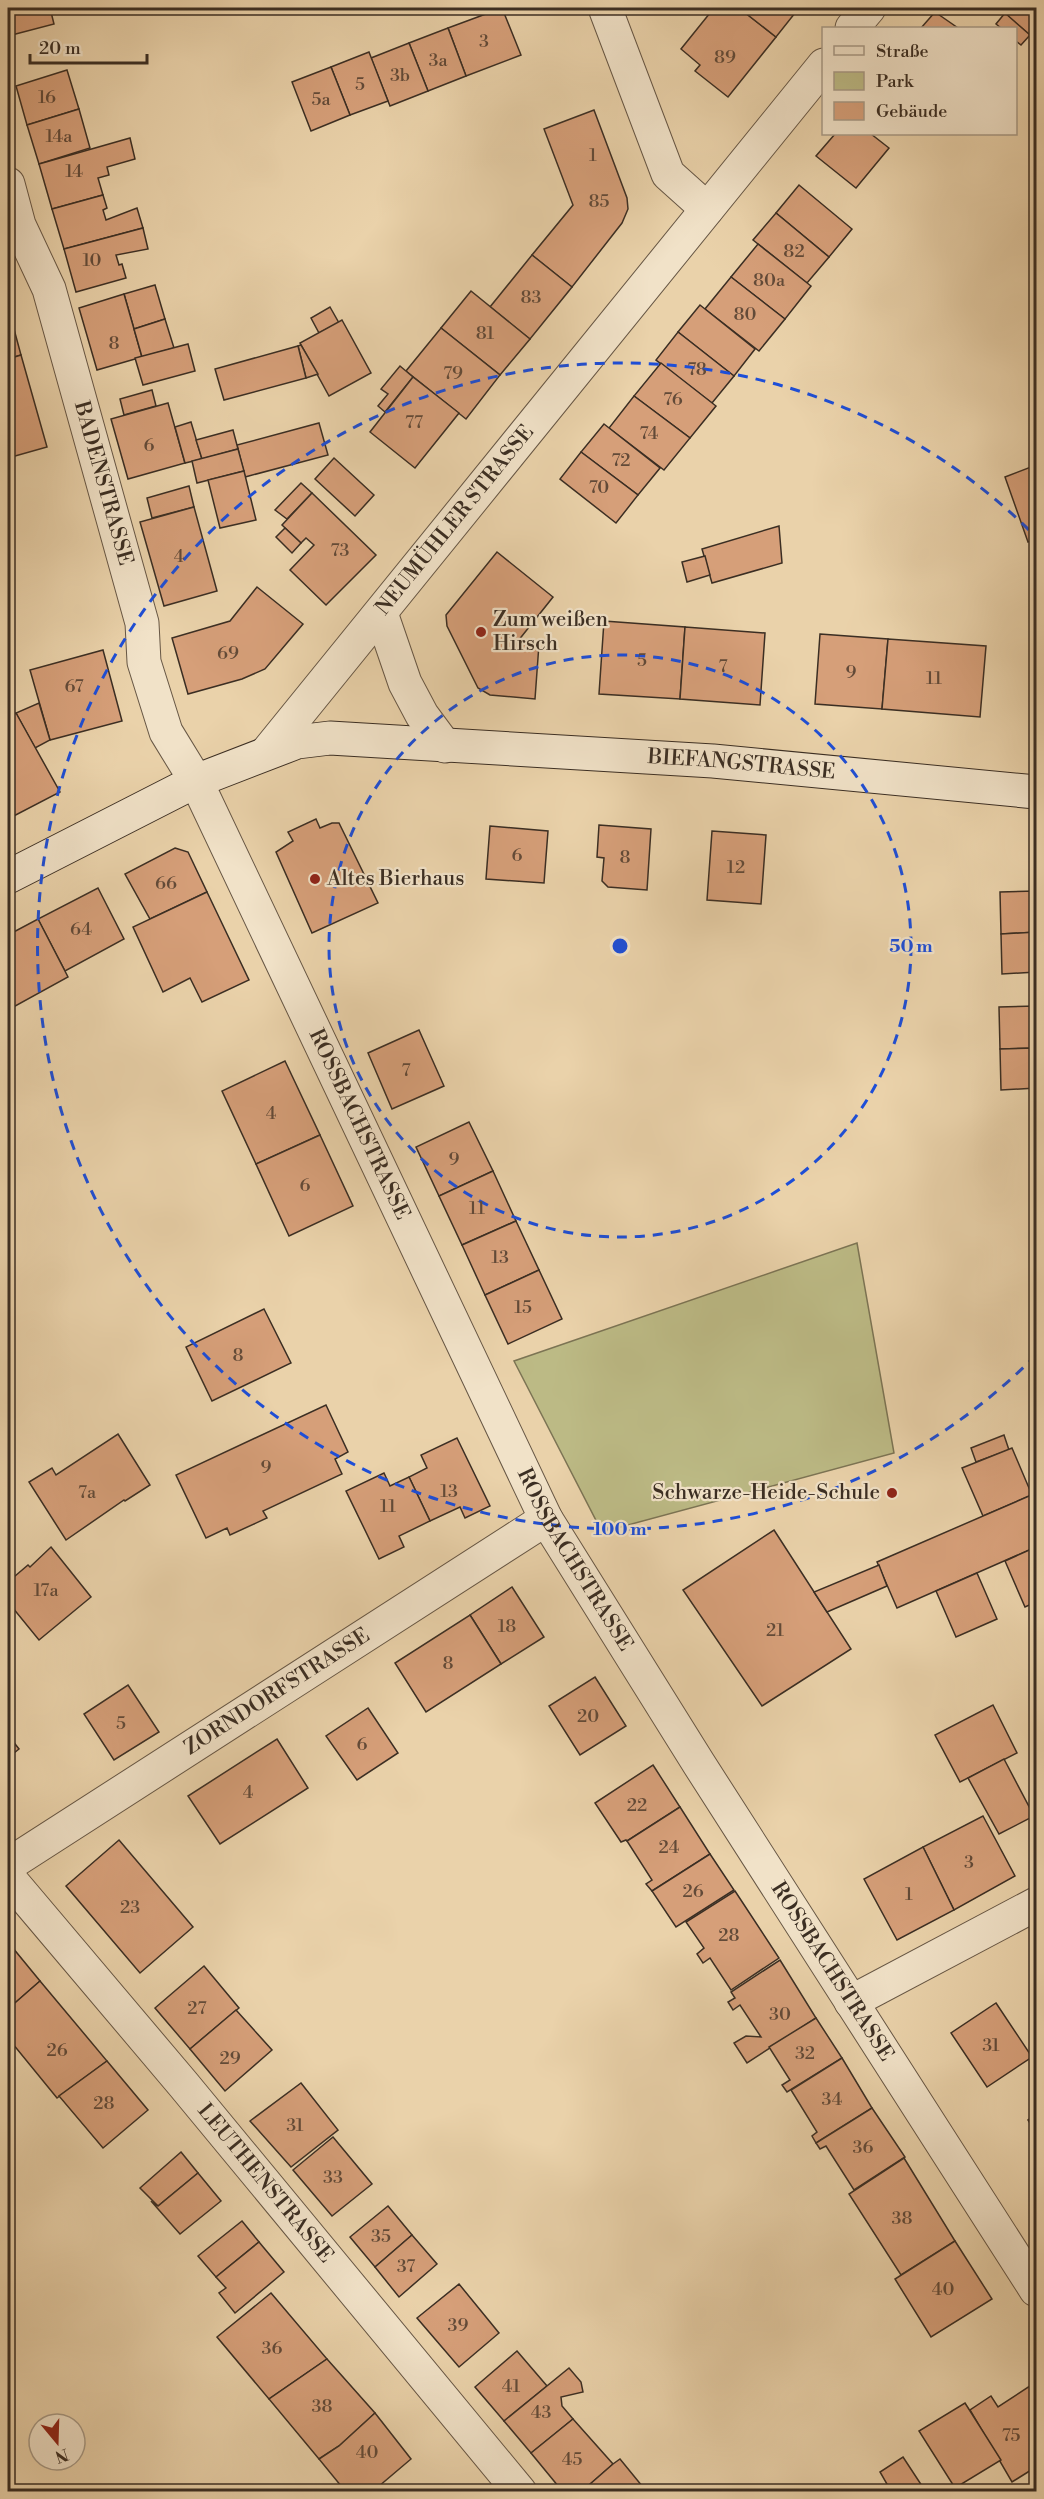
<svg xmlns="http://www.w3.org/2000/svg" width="1044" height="2499" font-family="'Libre Bodoni',serif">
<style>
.green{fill:#bcba85;stroke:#7c7454;stroke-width:1.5}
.building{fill:#d69f79;stroke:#3b2e23;stroke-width:1.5}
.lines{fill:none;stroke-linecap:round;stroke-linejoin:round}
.street-casing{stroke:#675745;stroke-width:35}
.secondary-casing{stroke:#3b2e23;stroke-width:35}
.street{stroke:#f1e2c8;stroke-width:33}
.secondary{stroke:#f1e2c8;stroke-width:33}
.ring{fill:none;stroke:#1d4ed8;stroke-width:3;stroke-dasharray:10 8}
.poi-dot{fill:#8f2418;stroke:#f1e2c8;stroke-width:2}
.labels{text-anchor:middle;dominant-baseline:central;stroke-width:4.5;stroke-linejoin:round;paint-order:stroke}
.number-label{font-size:18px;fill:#624a38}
.street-label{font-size:21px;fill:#3b2e23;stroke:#f1e2c8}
.poi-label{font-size:21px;fill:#3b2e23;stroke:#f1e2c8;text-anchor:start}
.centre{fill:#1d4ed8;stroke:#f1e2c8;stroke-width:3}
.ring-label{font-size:18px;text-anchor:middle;font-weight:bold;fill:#1d4ed8;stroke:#f1e2c8;stroke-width:4.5;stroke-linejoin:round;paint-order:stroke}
</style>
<rect width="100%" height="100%" fill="#ead2aa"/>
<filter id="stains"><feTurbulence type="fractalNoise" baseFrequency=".00333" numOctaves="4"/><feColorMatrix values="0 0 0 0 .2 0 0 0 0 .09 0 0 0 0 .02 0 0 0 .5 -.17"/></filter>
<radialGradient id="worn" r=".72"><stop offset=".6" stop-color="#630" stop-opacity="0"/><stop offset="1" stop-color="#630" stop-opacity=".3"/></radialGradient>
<path class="green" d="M857,1243L894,1453L602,1532L514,1361Z"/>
<g class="building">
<path d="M8,8H50L54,24L8,36Z"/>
<path d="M502,8L521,55L466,76L448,28Z"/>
<path d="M714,8H739L776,37L728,97L695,71L700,65L681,49Z"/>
<path d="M739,8H799L776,37Z"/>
<path d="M998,8H1036V26L1030,35Z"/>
<path d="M935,12L958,28H921Z"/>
<path d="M1005,13L1030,35L1021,45L1016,41V28H1001L996,24Z"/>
<path d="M448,28L466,76L428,91L409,43Z"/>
<path d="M409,43L428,91L390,106L371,58Z"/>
<path d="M369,52L388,101L350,115L331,67Z"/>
<path d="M331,67L350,115L311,131L292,82Z"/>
<path d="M67,70L79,109L27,125L16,86Z"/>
<path d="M79,109L90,148L39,164L27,125Z"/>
<path d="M594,110L627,198L628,209L622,223L572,287L532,255L573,205L544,129Z"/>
<path d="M835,134H871L889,148L856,188L816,156Z"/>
<path d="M130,138L135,159L107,167L109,175L98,178L103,195L52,209L39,164Z"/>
<path d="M799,185L852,229L829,257L776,213Z"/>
<path d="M103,195L107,208L103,210L106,220L137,208L143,228L64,249L52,209Z"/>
<path d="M776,213L829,257L807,283L753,240Z"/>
<path d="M143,228L148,249L116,255L119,265L122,264L126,278L76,292L64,249Z"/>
<path d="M758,244L811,286L785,319L731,277Z"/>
<path d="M532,255L572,287L530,339L490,307Z"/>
<path d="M731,277L785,319L759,351L705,309Z"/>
<path d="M155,285L165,319L134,329L124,294Z"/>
<path d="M471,291L530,339L500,375L441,328Z"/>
<path d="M124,294L142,357L97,370L79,308Z"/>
<path d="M700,305L755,349L734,376L678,332Z"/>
<path d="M8,307L21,355L8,359Z"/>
<path d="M330,307L339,323L319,333L311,318Z"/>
<path d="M165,319L174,348L142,357L134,329Z"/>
<path d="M342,320L371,373L329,396L300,343Z"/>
<path d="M441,328L500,375L466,419L406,371Z"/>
<path d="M678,332L734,376L712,403L656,360Z"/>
<path d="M188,344L195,371L143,385L135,358Z"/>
<path d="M301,345L318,374L306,378L298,346Z"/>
<path d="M298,346L306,378L224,400L215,369Z"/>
<path d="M21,355L47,447L8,458V359Z"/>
<path d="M661,363L716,406L690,438L634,396Z"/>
<path d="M400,366L413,377L385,412L378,406L388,394L381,389Z"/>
<path d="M413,377L459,413L415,468L370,432Z"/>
<path d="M152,390L156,406L124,415L120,399Z"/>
<path d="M634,396L690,438L664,470L609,428Z"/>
<path d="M168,403L185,463L128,479L111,419Z"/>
<path d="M191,422L202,459L185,463L175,427Z"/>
<path d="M319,423L328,455L245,477L237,445Z"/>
<path d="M604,424L660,468L638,495L581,452Z"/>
<path d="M233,430L238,449L202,459L196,440Z"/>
<path d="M238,449L244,471L197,483L192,461Z"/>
<path d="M581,452L638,495L616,523L560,479Z"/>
<path d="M334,458L374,495L355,516L315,479Z"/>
<path d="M1036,465V539L1028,542L1005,477Z"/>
<path d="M244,471L256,520L220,528L208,480Z"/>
<path d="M301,483L312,493L287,519L275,510Z"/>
<path d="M189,486L194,507L152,518L147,498Z"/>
<path d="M312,493L376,555L326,605L290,570L314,545L306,538L301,543L282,525Z"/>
<path d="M194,507L217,591L164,606L140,522Z"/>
<path d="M779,526L782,563L712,583L702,549Z"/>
<path d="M285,528L301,543L292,553L276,537Z"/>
<path d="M497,552L553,597L518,641L539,644L535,699L490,695L478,688L447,626L446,615Z"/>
<path d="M705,556L710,575L687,582L682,562Z"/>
<path d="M257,587L303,624L265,669L242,679L188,694L172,638L230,621Z"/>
<path d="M604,621L685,627L680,699L599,694Z"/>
<path d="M685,627L765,633L760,705L680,699Z"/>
<path d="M820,634L888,639L882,709L815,704Z"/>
<path d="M888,639L986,646L980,717L882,709Z"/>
<path d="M103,650L122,721L50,740L30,670Z"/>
<path d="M1036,670V720H1032Z"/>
<path d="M39,703L50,740L35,748L16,713Z"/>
<path d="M16,713L60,792L8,819V718Z"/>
<path d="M316,819L320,828L332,823H339L378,903L312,933L276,852L293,841L288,832Z"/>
<path d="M599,825L651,829L647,890L608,887L602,881L604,858L597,857Z"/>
<path d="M490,826L548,831L544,883L486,879Z"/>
<path d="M712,831L766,835L761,904L707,900Z"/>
<path d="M175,848L188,852L207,892L150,919L125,874Z"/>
<path d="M98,888L124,939L65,971L38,919Z"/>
<path d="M1036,891V932L1001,934L1000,892Z"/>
<path d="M207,892L249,980L202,1002L190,978L163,992L133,927Z"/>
<path d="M38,919L68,977L8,1010V935Z"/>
<path d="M1036,932V972L1002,974L1001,934Z"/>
<path d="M1036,1006V1048L1000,1049L999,1007Z"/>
<path d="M419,1030L444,1086L392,1109L368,1053Z"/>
<path d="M1036,1048V1088L1001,1090L1000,1049Z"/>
<path d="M285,1061L320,1135L256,1164L222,1091Z"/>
<path d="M469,1122L493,1171L439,1196L416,1147Z"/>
<path d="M320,1135L353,1206L289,1236L256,1164Z"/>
<path d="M493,1171L516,1221L462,1245L439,1196Z"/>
<path d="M516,1221L539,1270L485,1295L462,1245Z"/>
<path d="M539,1270L562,1319L508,1344L485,1295Z"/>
<path d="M264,1309L291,1363L212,1401L186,1347Z"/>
<path d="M326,1405L348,1452L335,1459L342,1474L263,1511L267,1518L230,1535L227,1528L206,1538L176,1475Z"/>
<path d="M118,1434L150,1485L125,1501L124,1500L66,1540L29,1482L52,1468L56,1475Z"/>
<path d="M1004,1435L1009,1450L976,1462L971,1448Z"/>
<path d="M457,1438L490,1506L465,1518L460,1507L430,1521L409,1477L427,1468L421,1455Z"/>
<path d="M1012,1448L1032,1495L983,1516L962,1468Z"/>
<path d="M384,1473L390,1486L409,1477L430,1521L399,1536L404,1547L379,1559L346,1491Z"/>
<path d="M1036,1493V1547L897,1608L877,1562Z"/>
<path d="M774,1530L851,1649L762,1706L683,1590Z"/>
<path d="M51,1547L91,1597L39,1640L8,1602V1582L28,1565L30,1567Z"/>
<path d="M1036,1547V1602L1025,1607L1005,1561Z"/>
<path d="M879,1565L887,1586L827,1612L814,1592Z"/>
<path d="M977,1573L997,1619L956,1637L936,1591Z"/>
<path d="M512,1587L544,1637L501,1664L470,1615Z"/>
<path d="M470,1615L501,1664L426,1712L395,1663Z"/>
<path d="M595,1677L626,1726L580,1755L549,1706Z"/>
<path d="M128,1685L159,1732L114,1760L84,1714Z"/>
<path d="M993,1705L1017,1753L960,1782L935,1735Z"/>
<path d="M368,1708L398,1753L357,1780L326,1736Z"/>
<path d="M8,1735L19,1749L8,1758Z"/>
<path d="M277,1739L308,1788L220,1844L188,1796Z"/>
<path d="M1004,1759L1034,1816L999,1834L968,1778Z"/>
<path d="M653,1765L680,1807L627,1841L626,1840L621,1842L595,1803Z"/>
<path d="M680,1807L710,1854L652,1891L646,1884L652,1880L627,1841Z"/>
<path d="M983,1816L1015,1876L954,1910L923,1847Z"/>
<path d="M119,1840L193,1927L140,1973L66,1886Z"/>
<path d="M923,1847L954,1910L897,1940L864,1879Z"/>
<path d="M710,1854L734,1890L676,1927L652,1891Z"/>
<path d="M735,1891L779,1958L731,1990L710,1958L703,1963L697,1954L704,1948L686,1922Z"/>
<path d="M8,1942L40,1981L8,2009Z"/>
<path d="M780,1960L816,2018L747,2063L734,2043L746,2036L761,2037L740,2005L733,2010L728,2002L735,1998L731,1992Z"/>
<path d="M204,1966L239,2008L190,2049L155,2008Z"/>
<path d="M40,1981L107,2061L57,2098L8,2038V2009Z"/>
<path d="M996,2003L1032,2057L987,2087L951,2033Z"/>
<path d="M236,2010L272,2050L225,2091L190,2049Z"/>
<path d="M816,2018L842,2058L787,2092L782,2085L790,2080L769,2047Z"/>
<path d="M842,2058L872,2108L816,2143L812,2136L817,2132L791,2090Z"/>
<path d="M107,2061L148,2110L103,2148L59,2096Z"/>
<path d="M301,2083L338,2130L291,2167L250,2121Z"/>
<path d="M872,2108L905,2157L854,2190L826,2146L820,2149L816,2143Z"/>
<path d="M1036,2114V2133L1028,2120Z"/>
<path d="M333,2137L372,2184L332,2216L293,2170Z"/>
<path d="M181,2152L198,2173L158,2206L140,2188Z"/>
<path d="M904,2158L955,2241L901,2275L849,2194Z"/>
<path d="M198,2173L221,2201L180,2234L151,2201L158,2206Z"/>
<path d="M388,2206L412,2235L375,2267L350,2237Z"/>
<path d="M242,2221L259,2242L216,2277L198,2256Z"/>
<path d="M412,2235L437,2264L399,2297L375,2267Z"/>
<path d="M955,2241L992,2299L931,2337L895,2279Z"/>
<path d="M259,2242L284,2272L235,2313L219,2293L226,2288L216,2277Z"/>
<path d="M459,2284L499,2333L459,2367L417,2318Z"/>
<path d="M271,2293L327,2359L269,2399L217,2337Z"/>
<path d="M517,2351L547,2386L504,2421L475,2387Z"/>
<path d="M327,2359L375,2413L339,2446L319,2459L269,2399Z"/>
<path d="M569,2368L581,2382L583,2392L561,2397L562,2406L573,2419L531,2453L504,2421Z"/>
<path d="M1036,2382V2467L1012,2482L970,2410L991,2396L998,2407Z"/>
<path d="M965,2403L1001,2460L955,2488L919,2431Z"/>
<path d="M375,2413L411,2459L372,2492H346L319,2459L339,2446Z"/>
<path d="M573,2419L613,2464L581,2492H563L531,2453Z"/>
<path d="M903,2457L926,2492H877L887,2484L880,2472Z"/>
<path d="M620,2459L647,2492H581L613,2464Z"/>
</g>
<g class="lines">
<defs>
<g id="street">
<path d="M605,8L668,174L707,209"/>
<path d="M852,28L869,8"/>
<path id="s1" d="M8,184L19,225L49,289L142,623L144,662L166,732L196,781L546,1519L699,1764L1036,2290"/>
<path d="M381,613L405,683L422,715L445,746"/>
<path id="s2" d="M268,751L824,65"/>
<path id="s3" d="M8,1865L546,1519"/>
<path id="s4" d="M8,1877L183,2084L520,2492"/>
<path d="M851,2002L1036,1904"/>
</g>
<g id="secondary">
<path id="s5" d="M8,877L196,781L297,742L330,738L713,761L1036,792"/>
</g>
</defs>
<use href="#street" class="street-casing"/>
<use href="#secondary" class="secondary-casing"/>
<use href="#street" class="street"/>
<use href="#secondary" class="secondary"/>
</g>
<g class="ring">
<circle cx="620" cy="946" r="291"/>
<path d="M1036 1355A583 583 0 1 1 1036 537"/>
</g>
<g class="poi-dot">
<circle cx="481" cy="632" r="6"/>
<circle cx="315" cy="879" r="6"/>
<circle cx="892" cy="1493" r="6"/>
</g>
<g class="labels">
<g class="number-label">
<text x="484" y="41">3</text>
<text x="725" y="57">89</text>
<text x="438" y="60">3a</text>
<text x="400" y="75">3b</text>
<text x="360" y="84">5</text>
<text x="47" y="97">16</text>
<text x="321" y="99">5a</text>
<text x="59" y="136">14a</text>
<text x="593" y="155">1</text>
<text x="74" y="171">14</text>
<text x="599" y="201">85</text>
<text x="794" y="251">82</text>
<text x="92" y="260">10</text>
<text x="769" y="280">80a</text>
<text x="531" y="297">83</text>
<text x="745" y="314">80</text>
<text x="485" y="333">81</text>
<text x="114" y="343">8</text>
<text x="697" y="369">78</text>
<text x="453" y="373">79</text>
<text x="673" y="399">76</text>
<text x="414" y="422">77</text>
<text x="649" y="433">74</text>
<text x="149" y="445">6</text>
<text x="621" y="460">72</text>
<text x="599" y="487">70</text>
<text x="340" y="550">73</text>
<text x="179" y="556">4</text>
<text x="228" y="653">69</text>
<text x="642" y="660">5</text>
<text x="723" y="666">7</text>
<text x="851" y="672">9</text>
<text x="934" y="678">11</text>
<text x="74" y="686">67</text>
<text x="517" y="855">6</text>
<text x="625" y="857">8</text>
<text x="736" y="867">12</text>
<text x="166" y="883">66</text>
<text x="81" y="929">64</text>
<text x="406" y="1070">7</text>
<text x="271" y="1113">4</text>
<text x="454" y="1159">9</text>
<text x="305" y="1185">6</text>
<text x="477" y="1208">11</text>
<text x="500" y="1257">13</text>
<text x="523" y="1307">15</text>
<text x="238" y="1355">8</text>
<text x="266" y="1467">9</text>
<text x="449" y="1491">13</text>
<text x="87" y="1492">7a</text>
<text x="388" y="1506">11</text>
<text x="46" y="1590">17a</text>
<text x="507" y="1626">18</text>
<text x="775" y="1630">21</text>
<text x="448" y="1663">8</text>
<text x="588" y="1716">20</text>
<text x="121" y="1723">5</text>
<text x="362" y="1744">6</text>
<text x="248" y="1792">4</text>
<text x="637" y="1805">22</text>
<text x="669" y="1847">24</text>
<text x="969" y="1862">3</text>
<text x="693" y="1891">26</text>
<text x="909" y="1894">1</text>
<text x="130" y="1907">23</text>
<text x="729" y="1935">28</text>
<text x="197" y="2008">27</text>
<text x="780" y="2014">30</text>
<text x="991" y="2045">31</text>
<text x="57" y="2050">26</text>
<text x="805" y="2053">32</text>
<text x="230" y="2058">29</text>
<text x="832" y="2099">34</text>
<text x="104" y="2103">28</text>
<text x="295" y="2125">31</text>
<text x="863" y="2147">36</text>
<text x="333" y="2177">33</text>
<text x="902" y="2218">38</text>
<text x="381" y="2236">35</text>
<text x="406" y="2266">37</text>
<text x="943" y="2289">40</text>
<text x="458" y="2325">39</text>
<text x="272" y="2348">36</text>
<text x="511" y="2386">41</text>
<text x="322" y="2406">38</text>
<text x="541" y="2412">43</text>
<text x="1011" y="2435">75</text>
<text x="367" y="2452">40</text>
<text x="572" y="2459">45</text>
</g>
<g class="street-label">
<text stroke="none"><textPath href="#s1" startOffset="315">BADENSTRASSE</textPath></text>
<text stroke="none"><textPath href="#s2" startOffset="297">NEUMÜHLER STRASSE</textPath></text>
<text stroke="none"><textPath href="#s5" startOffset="765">BIEFANGSTRASSE</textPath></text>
<text stroke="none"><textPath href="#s1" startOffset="1010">ROSSBACHSTRASSE</textPath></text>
<text stroke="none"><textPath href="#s1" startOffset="1496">ROSSBACHSTRASSE</textPath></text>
<text stroke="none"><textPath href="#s3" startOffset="320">ZORNDORFSTRASSE</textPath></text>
<text stroke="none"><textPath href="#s1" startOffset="1982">ROSSBACHSTRASSE</textPath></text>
<text stroke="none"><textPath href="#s4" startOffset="400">LEUTHENSTRASSE</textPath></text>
</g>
<g class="poi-label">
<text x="493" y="620">Zum weißen<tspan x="493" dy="24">Hirsch</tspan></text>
<text x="327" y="879">Altes Bierhaus</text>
<text x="880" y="1493" text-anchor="end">Schwarze-Heide-Schule</text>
</g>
</g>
<circle cx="620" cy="946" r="9" class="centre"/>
<g class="ring-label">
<text x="911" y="952">50 m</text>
<text x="620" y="1535">100 m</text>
</g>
<rect width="1044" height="2499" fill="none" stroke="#ead2aa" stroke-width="30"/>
<rect x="9" y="9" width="1026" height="2481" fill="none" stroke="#3b2e23" stroke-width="3"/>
<rect x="15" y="15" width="1014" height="2469" fill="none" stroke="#3b2e23" stroke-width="1.5"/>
<rect x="822" y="27" width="195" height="108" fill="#f1e2c8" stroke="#a89a86" stroke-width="1.5"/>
<rect x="834" y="46" width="30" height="9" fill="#f1e2c8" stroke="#a89a86" stroke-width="1.5"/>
<text x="876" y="57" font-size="18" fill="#3b2e23">Straße</text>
<rect x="834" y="72" width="30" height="18" fill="#bcba85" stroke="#a89a86" stroke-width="1.5"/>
<text x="876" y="87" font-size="18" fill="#3b2e23">Park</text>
<rect x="834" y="102" width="30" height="18" fill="#d69f79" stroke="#a89a86" stroke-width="1.5"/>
<text x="876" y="117" font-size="18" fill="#3b2e23">Gebäude</text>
<g transform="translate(57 2442) rotate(161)"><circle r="28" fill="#f1e2c8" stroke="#a89a86" stroke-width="1.5"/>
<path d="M0-4.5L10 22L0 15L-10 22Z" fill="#8f2418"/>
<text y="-9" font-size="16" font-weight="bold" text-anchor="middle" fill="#3b2e23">N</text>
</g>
<path d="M30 54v9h117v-9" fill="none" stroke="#3b2e23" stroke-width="3"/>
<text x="39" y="54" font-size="18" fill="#3b2e23" stroke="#f1e2c8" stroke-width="4.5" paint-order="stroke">20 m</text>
<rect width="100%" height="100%" filter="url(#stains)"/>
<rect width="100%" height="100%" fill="url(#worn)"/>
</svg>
